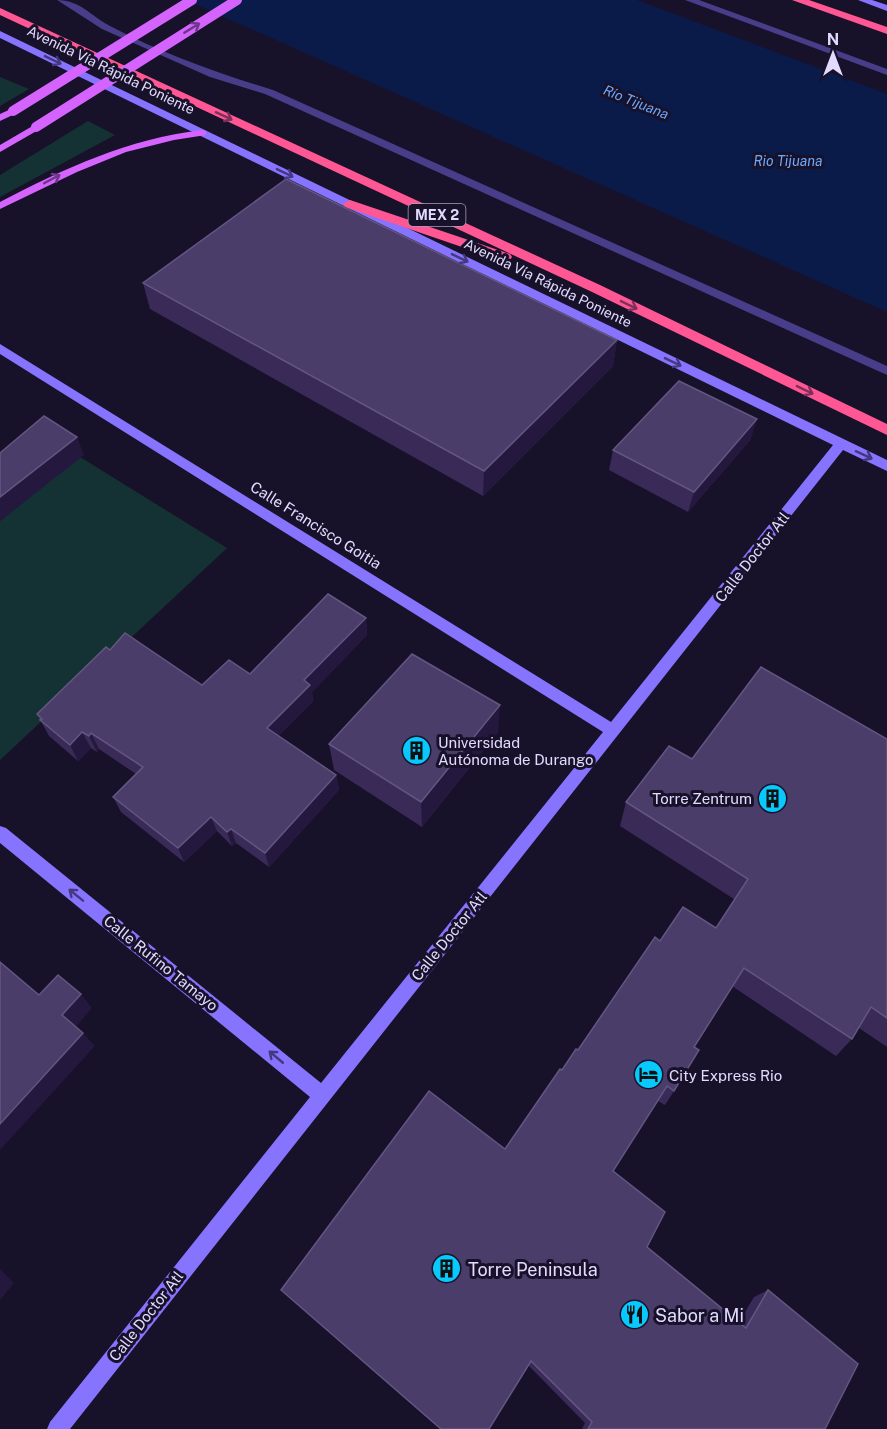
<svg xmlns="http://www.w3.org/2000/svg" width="887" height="1429" font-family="'Public Sans',sans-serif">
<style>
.green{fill:#143234}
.water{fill:#0b1b49}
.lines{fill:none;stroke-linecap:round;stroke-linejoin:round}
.lane{fill:#483d89;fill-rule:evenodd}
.secondary{fill:#8673fe;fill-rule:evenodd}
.primary{fill:#d563fe;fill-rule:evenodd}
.highway{fill:#fe5794;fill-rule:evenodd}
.primary-bridge{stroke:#d563fe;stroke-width:10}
.wall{fill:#392a58}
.shaded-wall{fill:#24183e}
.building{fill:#4b3d6a;stroke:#635681;stroke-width:1.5}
.oneway{stroke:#6d3689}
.oneway2{stroke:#44387f}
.oneway3{stroke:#7f305a}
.labels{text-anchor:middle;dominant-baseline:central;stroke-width:6;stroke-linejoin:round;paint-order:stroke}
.far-street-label{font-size:14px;fill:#e3dbff;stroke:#18112a}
.far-water-label{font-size:14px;font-style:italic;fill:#6aa9fe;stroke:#18112a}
.shield{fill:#18112a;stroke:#a69ebf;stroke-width:1.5}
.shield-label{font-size:14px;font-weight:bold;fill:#e3dbff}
.street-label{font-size:15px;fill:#e3dbff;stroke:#18112a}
.poi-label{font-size:15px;fill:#e3dbff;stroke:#18112a;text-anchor:start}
.near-poi-label{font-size:18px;fill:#e3dbff;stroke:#18112a;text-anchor:start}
</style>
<rect width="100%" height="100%" fill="#18112a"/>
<g class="green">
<path d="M0,77L29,89L0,106Z"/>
<path d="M88,121L115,135L0,197V175Z"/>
<path d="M80,457L227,548L0,760V521Z"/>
</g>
<path class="water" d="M186,0H637L887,94V312Z"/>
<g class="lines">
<g class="lane">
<path d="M57,0C80,0 91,16 110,26C161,53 217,73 273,90L887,366V375L265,94L210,77L102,29Z"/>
<path d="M685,0H699L887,69V75Z"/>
</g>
<g class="secondary">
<path d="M858,0H872L887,5V11Z"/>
<path d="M0,31L887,460V471L843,450L70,1429H47L50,1422L310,1097L0,843V826L6,828L321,1083L603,732L0,354V344L611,722L833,445L0,38Z"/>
</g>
<g class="primary">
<path d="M13,108L17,109V113L0,121V114Z"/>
<path d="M36,124L41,127L40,129L0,152V145Z"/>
<path d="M202,130L206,131V135L174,140L126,152L77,172L0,209V202C65,168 128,139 202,130Z"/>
</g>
<g class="highway">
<path d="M792,0H809L887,27V34Z"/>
<path d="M0,8L600,285L887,424V435L590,291L0,15Z"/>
<path d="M350,200L510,254L512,257L510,260H500L345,207L343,204Z"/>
</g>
<g class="primary-bridge">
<path d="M13,111L192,0"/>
<path d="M36,127L237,0"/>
</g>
</g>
<g class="wall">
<path d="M143,283L617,340L613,366L483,496L150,309Z"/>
<path d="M751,439L688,512L609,470L613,450Z"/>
<path d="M366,618L367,635L312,692L313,701L278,736L336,775L339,790L269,867L236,843L232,846L217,831L184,862L121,812L113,797L136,774L99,749L97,752L91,748L78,761L49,736L37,714L110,650L202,685L250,674Z"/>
<path d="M498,732L422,827L334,770L329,744Z"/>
<path d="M887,739V1047L859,1028L852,1039L836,1056L732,986L694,1047L674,1091L665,1105L658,1101L613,1171L647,1247L739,1322L754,1297L768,1290L825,1429H582L585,1423L528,1365L505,1149L562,1070L660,941L716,928L734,899L620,826L626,802L692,759Z"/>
</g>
<g class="shaded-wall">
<path d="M617,340L613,366L483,496L484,471Z"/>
<path d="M757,419L751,439L688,512L694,492Z"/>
<path d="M77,437L84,455L0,521V497Z"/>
<path d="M366,618L367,635L312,692L313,701L270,744L267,728L304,680Z"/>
<path d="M500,705L498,732L422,827L421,802Z"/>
<path d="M82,732L91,748L78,761L70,745Z"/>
<path d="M91,733L99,749L97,752L89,736Z"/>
<path d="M336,775L339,790L269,867L265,853Z"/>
<path d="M211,817L217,831L184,862L178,848Z"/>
<path d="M231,829L236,843L232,846L227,832Z"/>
<path d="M81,994L92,1008L74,1029L62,1015Z"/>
<path d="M83,1033L95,1046L0,1150V1124Z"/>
<path d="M0,1269L14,1283L0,1300Z"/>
</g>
<g class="building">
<path d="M286,179L617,340L484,471L143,283Z"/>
<path d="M679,381L757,419L694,492L613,450Z"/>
<path d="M44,416L77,437L0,497V453Z"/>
<path d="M328,594L366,618L304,680L310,685L267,728L336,775L265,853L231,829L227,832L211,817L178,848L113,797L143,767L91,733L89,736L82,732L70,745L40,720L42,719L37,714L106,647L110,650L125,633L202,685L229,660L250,674Z"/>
<path d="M412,654L500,705L421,802L329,744Z"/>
<path d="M761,667L887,739V1018L871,1007L852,1039L744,968L694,1047L699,1050L674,1091L667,1086L613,1171L665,1212L647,1247L746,1328L768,1290L858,1364L825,1429H588L592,1422L531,1361L489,1429H441L281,1290L429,1091L505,1149L560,1069L562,1070L576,1049L578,1050L655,937L660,941L683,907L716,928L748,879L626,802L669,746L692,759Z"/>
<path d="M0,962L39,995L58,975L81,994L62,1015L83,1033L0,1124Z"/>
</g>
<defs><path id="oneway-shaft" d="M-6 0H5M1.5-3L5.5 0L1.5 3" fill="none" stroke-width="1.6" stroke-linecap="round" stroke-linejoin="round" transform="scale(1.5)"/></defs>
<g class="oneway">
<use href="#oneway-shaft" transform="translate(192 28) rotate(-32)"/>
<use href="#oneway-shaft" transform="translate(52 179) rotate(-28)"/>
</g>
<g class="oneway2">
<use href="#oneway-shaft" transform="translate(53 60) rotate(26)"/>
<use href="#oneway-shaft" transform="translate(285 173) rotate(26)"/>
<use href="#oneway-shaft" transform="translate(460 258) rotate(26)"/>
<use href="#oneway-shaft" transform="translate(673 362) rotate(26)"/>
<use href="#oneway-shaft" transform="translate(864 455) rotate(25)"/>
<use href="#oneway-shaft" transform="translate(76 895) rotate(-141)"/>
<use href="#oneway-shaft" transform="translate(276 1057) rotate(-140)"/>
</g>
<g class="oneway3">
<use href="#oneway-shaft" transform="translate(224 116) rotate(25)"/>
<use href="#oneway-shaft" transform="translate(629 305) rotate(26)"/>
<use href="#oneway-shaft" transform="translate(805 390) rotate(26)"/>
</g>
<defs>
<symbol id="building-disc" viewBox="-11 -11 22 22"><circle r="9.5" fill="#08c9fd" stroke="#18112a"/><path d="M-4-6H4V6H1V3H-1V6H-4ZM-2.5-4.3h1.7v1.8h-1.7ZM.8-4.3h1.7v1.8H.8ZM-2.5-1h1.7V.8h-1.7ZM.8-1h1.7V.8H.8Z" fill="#111"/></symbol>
<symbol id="hotel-disc" viewBox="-11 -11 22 22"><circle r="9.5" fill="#08c9fd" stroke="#18112a"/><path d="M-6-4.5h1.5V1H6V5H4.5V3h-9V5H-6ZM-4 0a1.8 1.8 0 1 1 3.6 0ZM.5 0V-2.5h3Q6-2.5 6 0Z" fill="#111"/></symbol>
<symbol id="restaurant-disc" viewBox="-11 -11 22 22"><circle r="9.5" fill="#08c9fd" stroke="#18112a"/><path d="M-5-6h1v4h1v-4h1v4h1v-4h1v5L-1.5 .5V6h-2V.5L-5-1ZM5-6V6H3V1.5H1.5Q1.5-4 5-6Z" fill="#111"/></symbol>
</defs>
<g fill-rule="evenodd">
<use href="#building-disc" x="400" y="734" width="33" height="33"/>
<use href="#building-disc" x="756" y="782" width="33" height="33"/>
<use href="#hotel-disc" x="632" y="1058" width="33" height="33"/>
<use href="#building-disc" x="430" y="1252" width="33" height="33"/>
<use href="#restaurant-disc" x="618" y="1298" width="33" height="33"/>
</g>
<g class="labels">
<g class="far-street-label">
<text transform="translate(111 70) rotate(26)">Avenida Vía Rápida Poniente</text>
<text transform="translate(548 283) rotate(26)">Avenida Vía Rápida Poniente</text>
</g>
<g class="far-water-label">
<text transform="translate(636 102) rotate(22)">Río Tijuana</text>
<text x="788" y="161">Rio Tijuana</text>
</g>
<rect class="shield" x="408.5" y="204" width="57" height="22" rx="4.5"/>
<g class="shield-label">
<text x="437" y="215">MEX 2</text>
</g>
<g class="street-label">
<text transform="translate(316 525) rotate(32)">Calle Francisco Goitia</text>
<text transform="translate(752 557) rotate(-52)">Calle Doctor Atl</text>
<text transform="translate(449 936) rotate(-51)">Calle Doctor Atl</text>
<text transform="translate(161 963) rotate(39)">Calle Rufino Tamayo</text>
<text transform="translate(146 1316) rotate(-52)">Calle Doctor Atl</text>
</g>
<g class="poi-label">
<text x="438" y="742">Universidad<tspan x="438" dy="17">Autónoma de Durango</tspan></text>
<text x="752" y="798" text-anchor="end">Torre Zentrum</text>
<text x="669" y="1075">City Express Rio</text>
</g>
<g class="near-poi-label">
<text x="468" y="1269">Torre Peninsula</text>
<text x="655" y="1315">Sabor a Mi</text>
</g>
</g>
<g transform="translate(833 54)" stroke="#18112a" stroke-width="4.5" paint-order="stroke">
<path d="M0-4.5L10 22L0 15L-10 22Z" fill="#e3dbff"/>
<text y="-9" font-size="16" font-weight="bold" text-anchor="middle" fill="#e3dbff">N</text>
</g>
</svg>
